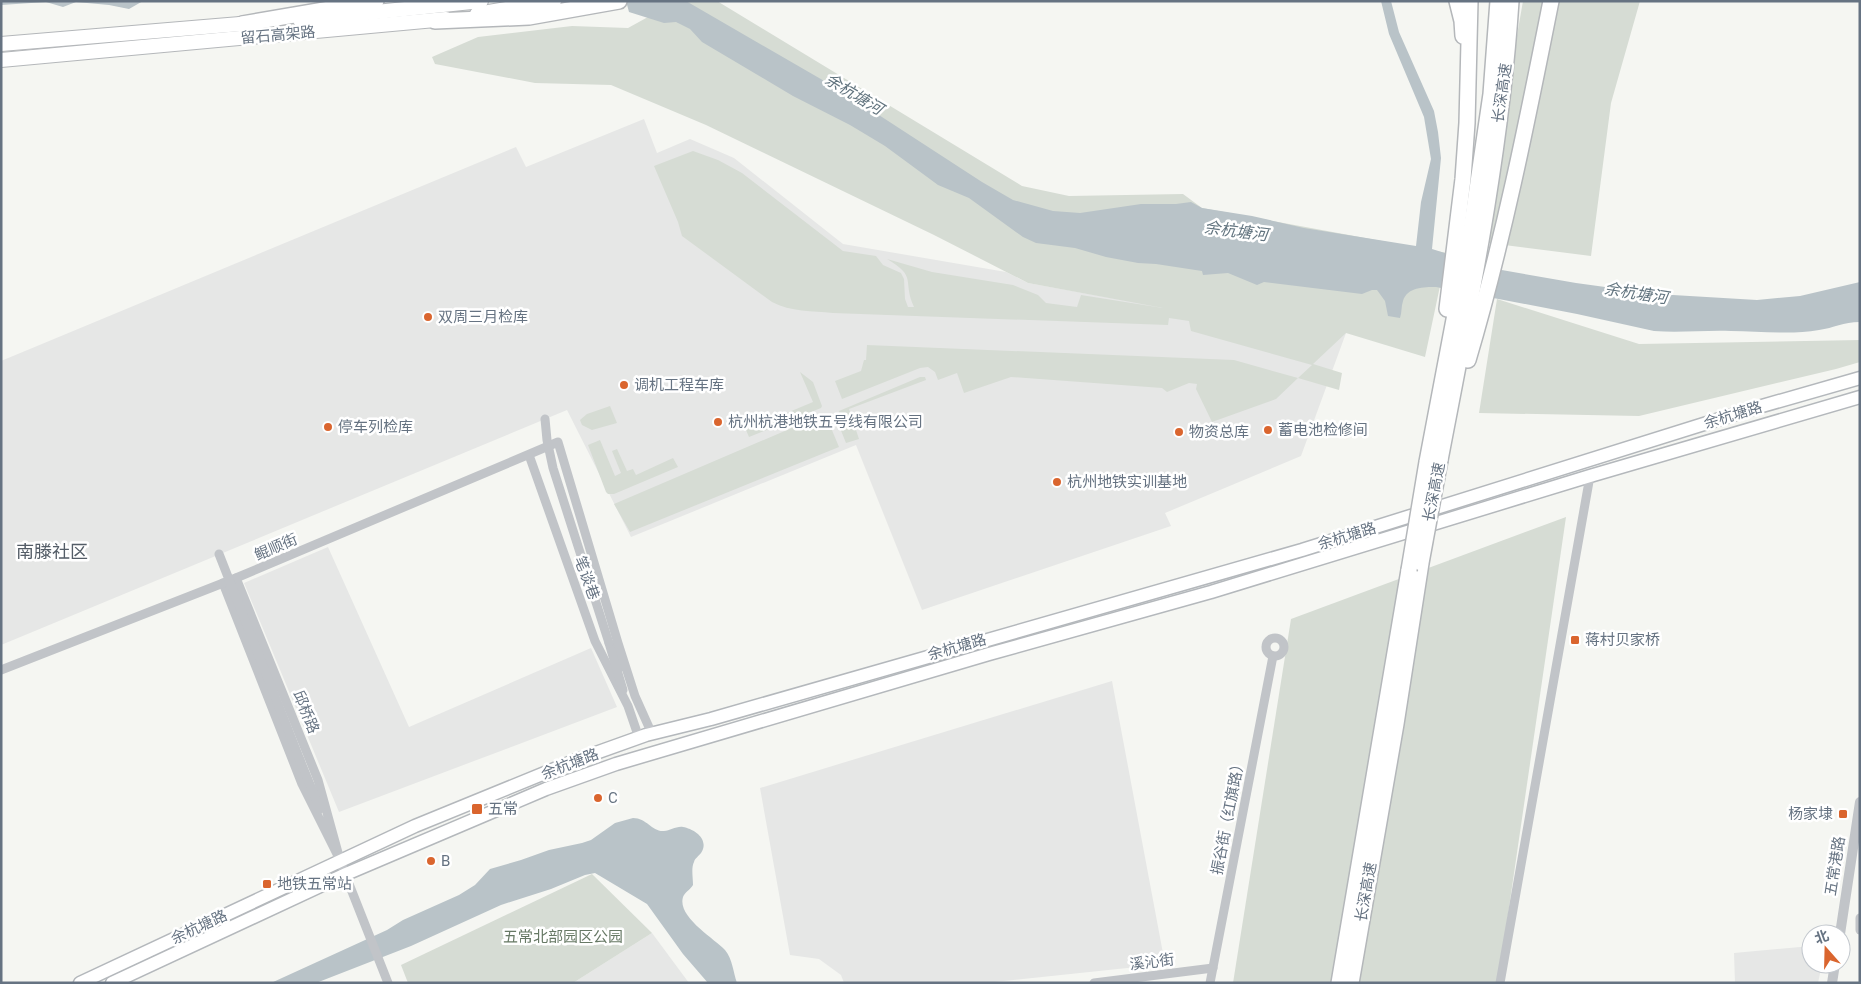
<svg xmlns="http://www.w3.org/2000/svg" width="1861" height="984" font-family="Roboto,'Noto Sans SC',sans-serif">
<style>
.built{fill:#e6e7e6}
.green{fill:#d6dcd4}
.water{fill:#b9c3c8}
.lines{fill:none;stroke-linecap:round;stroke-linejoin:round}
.primary-casing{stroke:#b4b8bc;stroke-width:15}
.trunk-casing{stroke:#b4b7ba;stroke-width:16}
.motorway-casing{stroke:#b4b7ba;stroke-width:18}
.minor{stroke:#c1c4c8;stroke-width:9}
.tertiary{stroke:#c1c4c8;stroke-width:10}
.primary{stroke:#fff;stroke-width:12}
.trunk{stroke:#fff;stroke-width:14}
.motorway{stroke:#fff;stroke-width:15}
.motorway-bridge-casing{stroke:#b4b7ba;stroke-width:18;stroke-linecap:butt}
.minor-bridge{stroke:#c1c4c8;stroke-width:9}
.motorway-bridge{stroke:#fff;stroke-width:15}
.poi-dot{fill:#da652e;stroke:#fff;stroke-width:2}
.labels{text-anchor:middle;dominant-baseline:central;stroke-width:5;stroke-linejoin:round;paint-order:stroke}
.street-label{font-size:15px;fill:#667382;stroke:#fff}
.poi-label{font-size:15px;fill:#667382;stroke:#fff;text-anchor:start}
.park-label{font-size:15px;fill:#677965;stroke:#fff}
.water-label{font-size:16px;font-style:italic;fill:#62747f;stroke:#fff}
.quarter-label{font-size:18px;fill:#545d67;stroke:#fff}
</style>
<rect width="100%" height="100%" fill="#f5f6f2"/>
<g class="built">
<path d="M644,119L657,153L690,139L734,158L843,244L1006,272L1028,283L1228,319L1346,333L1301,456L1165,513L1171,526L922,610L856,445L631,537L567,410L1,645V361L516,147L526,167Z"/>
<path d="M328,547L409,727L591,648L617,707L339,812L244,583Z"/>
<path d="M1112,681L1165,964L985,983H844L841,975L819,959L790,955L760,788Z"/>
<path d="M652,933L689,983H573Z"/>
<path d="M1811,946V964H1822L1818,983H1735L1734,953Z"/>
</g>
<g class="green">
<path d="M677,1H717L1022,186L1069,196L1183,194L1202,208L1447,253L1425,357L1346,333L1313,364L1342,373L1339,390L1298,378L1276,399L1212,422L1196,389L1197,384L1189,383L1167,392L1162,388L1011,377L964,393L957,373L938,380L935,372L928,367L920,368L842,399L835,381L861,371L864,360H866L867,345L1234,360L1298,378L1312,365L1191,331L1189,321L1169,318L1168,325L833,313C812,311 791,312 772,302L682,236L678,222L654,166L693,151L718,160L742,173L843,251L876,256L883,265L901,273L904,279L905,299L908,307H914C902,281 918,277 887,259L932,272L1013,285L1038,295L1046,303L1077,307L1081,295L1163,308L1028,283L934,235L706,125L611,85L535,83L435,64L432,57L478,37L572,26L628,28Z"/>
<path d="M1523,1H1640L1611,103L1591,256L1481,242Z"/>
<path d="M1497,299L1639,344L1860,340V362L1836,369L1639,416L1479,413Z"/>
<path d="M800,372L813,382L822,406L821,408L749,437L746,430L813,402Z"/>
<path d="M920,377H925L926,380L849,409L859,439L846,443L838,423L839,411Z"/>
<path d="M610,406L617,423L592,430L582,425L580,420L587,414Z"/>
<path d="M822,417L829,423L839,447L630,532L614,504L815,418Z"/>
<path d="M600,440L615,476L621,473L612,451L617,449L627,471L633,469L636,475L673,458L678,467L614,494H608L606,492L588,445Z"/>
<path d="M1566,517L1498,983H1233L1291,619Z"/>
<path d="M592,874L652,933L573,983H408L401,965Z"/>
</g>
<g class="water">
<path d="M1,1H143L129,9L109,5L76,2L63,7L46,2L1,5Z"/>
<path d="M626,1H686L845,93L982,182L1013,200L1053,211L1080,213L1141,204H1176L1191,202L1202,208L1252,216L1304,228L1416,246L1421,202L1431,159L1424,117L1389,34L1381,1H1391L1399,32L1434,111L1438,132L1441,158L1432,249L1496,269L1576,283L1656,294L1757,300L1800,296L1860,282V322C1843,322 1834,328 1819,330C1791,335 1759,331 1731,331C1705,330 1680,333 1654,331L1577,314L1436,287C1424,287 1407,287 1403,301C1401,307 1402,312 1400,318L1388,316L1385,301L1377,290H1372L1362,294L1264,282L1257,285L1228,273L1203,275L1202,271L1156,264L1138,263L1106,257L1075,248L1036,243L1023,237L969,198L938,185L885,146L850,125L793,96L702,42L690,29L676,22L664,23L629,12Z"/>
<path d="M633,818C647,818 652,832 664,831C670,831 676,826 683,827C694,829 710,839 701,853C699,856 695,858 694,862C691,868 693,878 693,885C690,890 685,892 683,897C677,917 714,938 725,950C733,960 733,972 737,983H708L683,954L647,904L595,873L585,875L551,889L501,905L411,946L316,983H271L387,930L403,920L459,895L475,885L490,869L521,860L549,850L582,843L591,840L615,823Z"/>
</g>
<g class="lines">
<defs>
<g id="primary">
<path d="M80,983L415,826L579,759L646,735L711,719L1302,550L1755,408L1860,378"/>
<path d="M112,983L346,874L546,789L616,764L989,654L1211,592L1590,476L1860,397"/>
</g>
<g id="trunk">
<path d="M477,14L554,1"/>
<path d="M300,20L481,1"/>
<path d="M1,44L252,23"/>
<path d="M1,60L446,19"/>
</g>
<g id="motorway">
<path d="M1457,1L1462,21L1463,36"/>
<path d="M435,21L529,17L619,1"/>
<path d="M242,24L376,1"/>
<path d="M1447,309L1463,179L1467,123L1470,1"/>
<path d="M1468,360C1503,242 1527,122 1551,1"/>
<path d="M1440,460C1469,308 1501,156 1511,1"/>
<path d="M1427,462L1471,230L1491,94L1498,1"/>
<path d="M1339,983L1409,570"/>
<path d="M1351,983L1396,724L1421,563"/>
</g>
</defs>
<use href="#primary" class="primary-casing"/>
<use href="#trunk" class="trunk-casing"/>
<use href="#motorway" class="motorway-casing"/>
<g class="minor">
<path d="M529,455L595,641L628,706L639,738"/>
<path d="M223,583L302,784L340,860L318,780L236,578"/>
<circle cx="1275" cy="647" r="9"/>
<path d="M621,667L609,643L623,690"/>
<path d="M1,670L236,578L558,442L618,643L635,696L652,734"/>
<path d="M300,760L320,809"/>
<path d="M338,856L388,983"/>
<path d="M1860,918V930"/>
<path d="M1094,983L1213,968"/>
<path d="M1210,983L1273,656"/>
<path d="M1500,983L1590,476"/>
</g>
<g class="tertiary">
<path d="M1840,934L1860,802"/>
<path d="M1832,983L1835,964"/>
</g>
<use href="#primary" class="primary"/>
<use href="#trunk" class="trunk"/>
<use href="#motorway" class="motorway"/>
<defs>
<g id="motorway-bridge">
<path d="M1421,563L1440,460"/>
<path d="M1409,570L1427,462"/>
</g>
</defs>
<use href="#motorway-bridge" class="motorway-bridge-casing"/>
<g class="minor-bridge">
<path d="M545,419L547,440L553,468L609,643"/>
<path d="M219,554L300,760"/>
</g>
<use href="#motorway-bridge" class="motorway-bridge"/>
</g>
<g class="poi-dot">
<circle cx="428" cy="317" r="5"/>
<circle cx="624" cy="385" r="5"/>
<circle cx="718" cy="422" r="5"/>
<circle cx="328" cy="427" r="5"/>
<circle cx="1268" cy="430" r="5"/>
<circle cx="1179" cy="432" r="5"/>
<circle cx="1057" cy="482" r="5"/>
<rect x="1570" y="635" width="10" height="10" rx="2.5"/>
<circle cx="598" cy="798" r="5"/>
<rect x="471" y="803" width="12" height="12" rx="2.5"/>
<rect x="1838" y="809" width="10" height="10" rx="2.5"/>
<circle cx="431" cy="861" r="5"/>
<rect x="262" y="879" width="10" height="10" rx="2.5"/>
</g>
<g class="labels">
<g class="street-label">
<text transform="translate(278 35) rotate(-5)">留石高架路</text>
<text transform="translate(1502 93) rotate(-82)">长深高速</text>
<text transform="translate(1733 415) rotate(-17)">余杭塘路</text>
<text transform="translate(1434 492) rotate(-79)">长深高速</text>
<text transform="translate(1347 536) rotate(-17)">余杭塘路</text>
<text transform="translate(276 547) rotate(-23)">鲲顺街</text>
<text transform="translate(587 578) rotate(70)">笔谈巷</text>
<text transform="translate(957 647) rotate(-16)">余杭塘路</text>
<text transform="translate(306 712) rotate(68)">邱桥路</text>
<text transform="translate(570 764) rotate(-21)">余杭塘路</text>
<text transform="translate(1228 816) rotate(-79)">振谷街（红旗路）</text>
<text transform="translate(1835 866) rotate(-81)">五常港路</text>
<text transform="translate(1366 892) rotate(-80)">长深高速</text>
<text transform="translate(199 927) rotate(-25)">余杭塘路</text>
<text transform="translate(1152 962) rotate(-7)">溪沁街</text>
</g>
<g class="poi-label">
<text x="438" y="317">双周三月检库</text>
<text x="634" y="385">调机工程车库</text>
<text x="728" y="422">杭州杭港地铁五号线有限公司</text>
<text x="338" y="427">停车列检库</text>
<text x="1278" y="430">蓄电池检修间</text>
<text x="1189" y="432">物资总库</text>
<text x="1067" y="482">杭州地铁实训基地</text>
<text x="1585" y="640">蒋村贝家桥</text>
<text x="608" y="798">C</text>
<text x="488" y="809">五常</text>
<text x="1833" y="814" text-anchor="end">杨家埭</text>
<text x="441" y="861">B</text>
<text x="277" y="884">地铁五常站</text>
</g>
<g class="park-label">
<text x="563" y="937">五常北部园区公园</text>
</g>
<g class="water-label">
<text transform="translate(854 94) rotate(31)">余杭塘河</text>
<text transform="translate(1236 231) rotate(7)">余杭塘河</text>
<text transform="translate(1636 293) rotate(9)">余杭塘河</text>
</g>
<g class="quarter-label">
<text x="52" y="551">南滕社区</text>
</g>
</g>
<rect width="1861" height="984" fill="none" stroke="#667382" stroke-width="5"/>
<g transform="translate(1826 949) rotate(340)"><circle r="24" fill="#ffffff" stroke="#c2c7cd"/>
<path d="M0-4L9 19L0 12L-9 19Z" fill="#da652e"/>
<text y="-8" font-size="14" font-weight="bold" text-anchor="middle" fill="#667382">北</text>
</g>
</svg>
